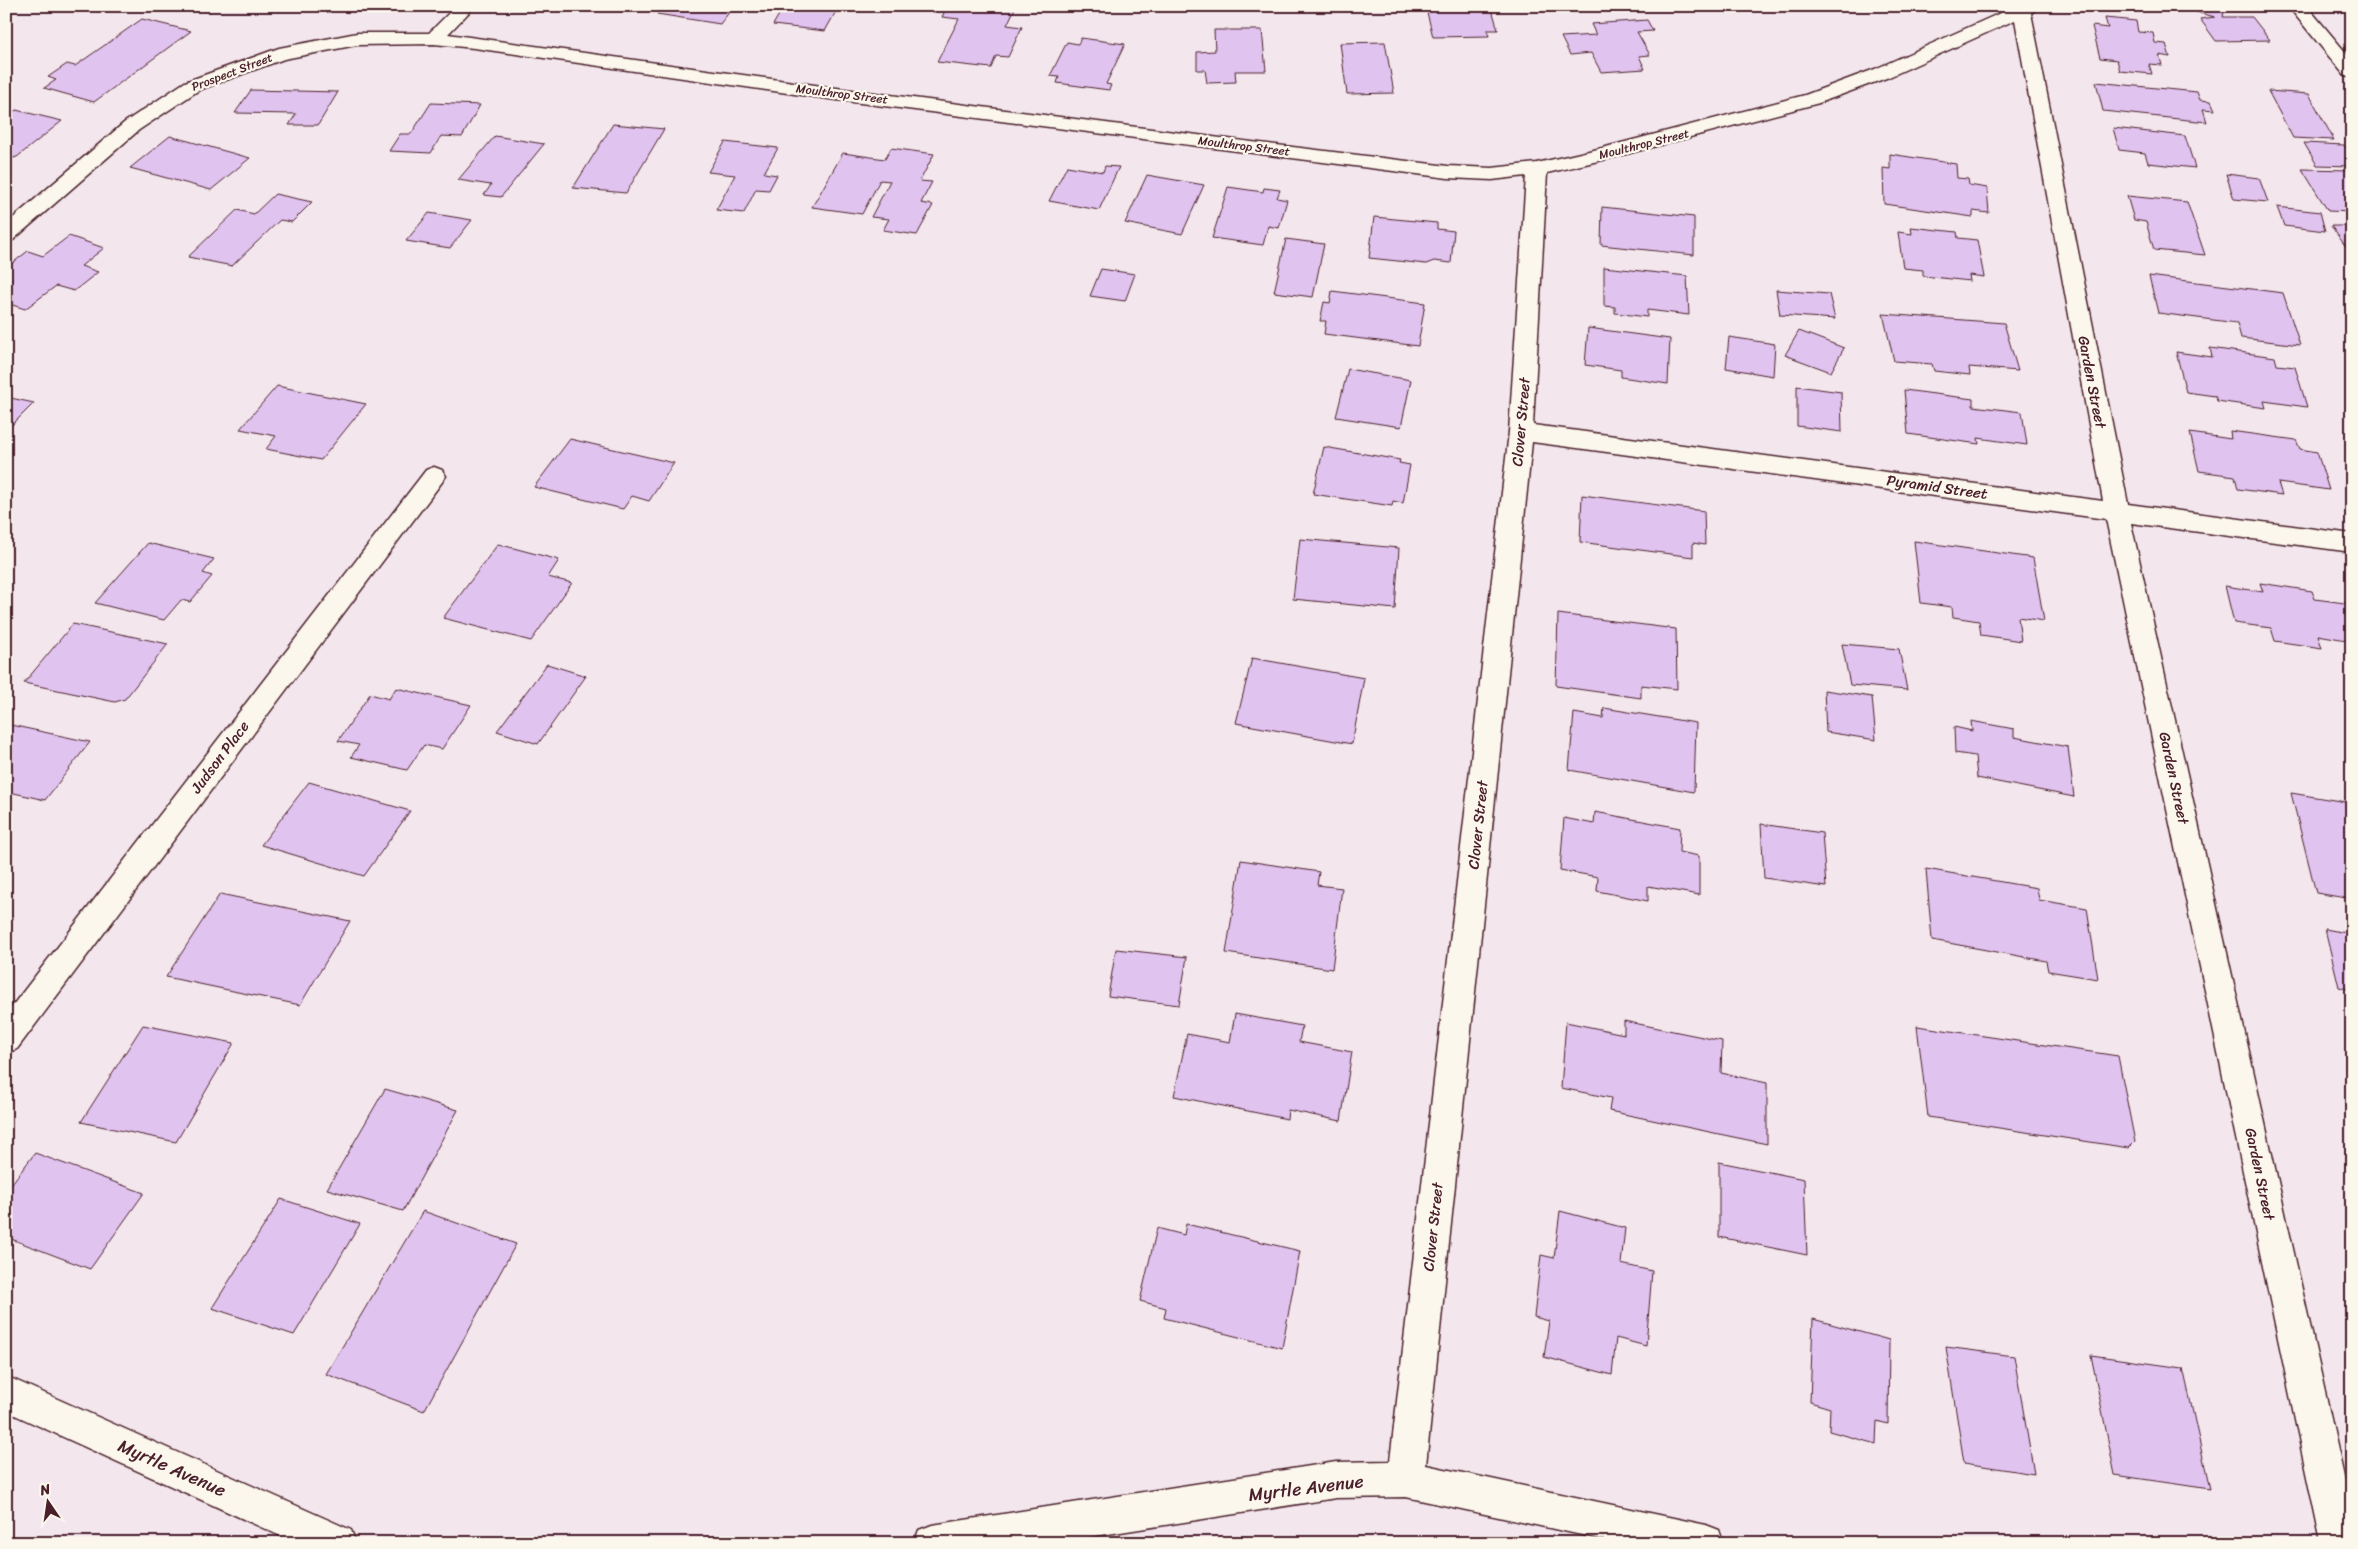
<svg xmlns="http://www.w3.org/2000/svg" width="2358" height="1549" font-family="Sriracha,sans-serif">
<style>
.building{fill:#e1c3f0;stroke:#4a1f2b}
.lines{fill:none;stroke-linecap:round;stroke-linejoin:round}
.minor-casing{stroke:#4a1f2b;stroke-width:3}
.minor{fill:#fbf7ec;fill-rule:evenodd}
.labels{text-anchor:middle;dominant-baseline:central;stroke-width:4.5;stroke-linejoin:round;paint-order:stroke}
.far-street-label{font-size:12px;fill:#4a1f2b;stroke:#fbf7ec}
.street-label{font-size:15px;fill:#4a1f2b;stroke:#fbf7ec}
.near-street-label{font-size:18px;fill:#4a1f2b;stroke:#fbf7ec}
</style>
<rect width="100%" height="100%" fill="#f3e7ed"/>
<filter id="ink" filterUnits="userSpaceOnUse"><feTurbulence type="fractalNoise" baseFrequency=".02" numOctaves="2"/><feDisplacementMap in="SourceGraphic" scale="10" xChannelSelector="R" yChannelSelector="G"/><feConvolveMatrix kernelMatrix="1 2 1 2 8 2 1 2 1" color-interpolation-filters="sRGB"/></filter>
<g filter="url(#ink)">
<g class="building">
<path d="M664,6H734L720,24L657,14Z"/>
<path d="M784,6H839L825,31L773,25Z"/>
<path d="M947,6H1016L1007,25L1022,27L1008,57L996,56L991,68L937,62L959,19L942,17Z"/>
<path d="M1059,6H1102L1101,12L1058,10Z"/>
<path d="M1264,6H1311V9L1265,11Z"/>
<path d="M1461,6H1491L1498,30H1487L1489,36L1433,37L1426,8Z"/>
<path d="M2172,6H2225L2223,17H2252L2270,40L2216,41L2200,19L2215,17Z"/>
<path d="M2105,18L2136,21L2138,32L2153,33L2155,43L2166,44L2170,57L2159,55L2162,65L2149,64L2152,74L2120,71L2117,60L2100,58L2092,26L2108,28Z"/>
<path d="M142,19L191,31L94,102L44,88L56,80L48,77L67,64L75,66Z"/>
<path d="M1647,20L1653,31L1637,32L1650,55L1639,56L1645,69L1601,72L1591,53L1570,55L1561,37L1596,35L1591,24Z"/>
<path d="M1214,30H1262L1266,71H1235L1236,82L1207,83L1205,70H1197V52L1215,51Z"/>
<path d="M1081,38L1125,44L1106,84L1111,85L1109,90L1057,83L1059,77L1050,76L1067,42L1078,44Z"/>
<path d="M1385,42L1394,93L1347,94L1340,43Z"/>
<path d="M2096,82L2197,92L2200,100L2211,101L2215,110L2203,109L2207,122L2103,111Z"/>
<path d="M251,90L338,92L318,125H289L296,114L235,113Z"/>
<path d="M2268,91L2309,94L2334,140L2293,138Z"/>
<path d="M431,103L480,105L462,137L441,136L431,153L389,151L400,134H411Z"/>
<path d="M16,110L62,121L17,157L10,159L6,158V117Z"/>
<path d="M613,124L664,129L626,193L573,188Z"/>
<path d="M2113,128L2185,136L2195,168L2148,163L2145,153L2119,150Z"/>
<path d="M170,136L250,158L211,190L130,168Z"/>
<path d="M495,136L544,144L501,197L484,195L491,185L458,180Z"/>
<path d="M725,142L778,148L764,173L777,175L769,190L756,189L744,213L716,210L735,175L708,172Z"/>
<path d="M2304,143L2344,145L2352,158V166L2317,165Z"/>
<path d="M891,148L934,154L920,181L932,182L921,203L933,205L917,235L883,230L889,219L871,217L890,181L880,180L862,214L812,207L843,153L885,159Z"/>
<path d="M1890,154L1956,164L1957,178L1968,179L1969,185L1987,188L1989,213L1973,211V217L1884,204L1883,168L1890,169Z"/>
<path d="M1067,166L1103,172L1105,166L1119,167L1099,210L1049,201Z"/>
<path d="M2302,169L2352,170V212L2328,211Z"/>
<path d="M2226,174L2259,178L2268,202L2234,199Z"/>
<path d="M1147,175L1204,185L1182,234L1125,223Z"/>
<path d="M1228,187L1263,192L1264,188L1280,190L1277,198L1287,200L1279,228L1268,226L1263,245L1212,238Z"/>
<path d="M275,194L312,202L292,222L280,220L232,266L188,257L237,210L254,214Z"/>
<path d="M2127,196L2187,202L2205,255L2154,250L2146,222L2134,220Z"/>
<path d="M1602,207L1694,217V255L1601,245Z"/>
<path d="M2277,207L2320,212L2325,231L2284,226Z"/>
<path d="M429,213L472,220L450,248L406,241Z"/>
<path d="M1374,217L1437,223V229L1454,231L1451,263L1434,261L1426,264L1369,258Z"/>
<path d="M2331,226H2352V255Z"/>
<path d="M1911,227L1957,232L1958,238L1977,240L1984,277L1969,275L1970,281L1923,276V270L1903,268L1898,232L1912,234Z"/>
<path d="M69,236L104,248L81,266L98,272L74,291L56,286L25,309L6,303V284L13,279L6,277V268L28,251L43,256Z"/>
<path d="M1286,239L1324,244L1313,297L1274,292Z"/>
<path d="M1604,267L1687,276L1689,315L1647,310V317L1615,313V307L1604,306Z"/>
<path d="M1101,269L1135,274L1125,301L1090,296Z"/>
<path d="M2149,276L2283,293L2300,345L2241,338L2237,323L2158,313Z"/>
<path d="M1776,290L1829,294L1835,319L1780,315Z"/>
<path d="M1332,291L1425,303L1418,346L1324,334L1326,321H1320L1324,302L1330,303Z"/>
<path d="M1883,314L2004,323L2018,371L1969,367L1970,375L1934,371L1932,364L1894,361Z"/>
<path d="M1588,328L1670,339L1668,384L1621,377V370L1585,365Z"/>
<path d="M1799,331L1844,348L1831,372L1785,355Z"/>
<path d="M1729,337L1775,344L1773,376L1726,368Z"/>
<path d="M2210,348L2275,357L2277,365L2295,367L2307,407L2264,401L2266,408L2217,401L2215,396L2186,392L2176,352L2212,357Z"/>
<path d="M1348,369L1411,380L1401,427L1336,417Z"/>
<path d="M277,386L366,404L321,460L266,449L276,436L240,429Z"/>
<path d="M1797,386L1841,392L1842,432L1797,426Z"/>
<path d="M1904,390L1973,399V406L2022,412L2027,445L1978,438L1979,444L1908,434Z"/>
<path d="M6,397L34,403L6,431Z"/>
<path d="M2230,431L2296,440L2300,449L2317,452L2329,490L2278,483L2282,495L2238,489L2235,476L2199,471L2190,433L2231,439Z"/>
<path d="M570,439L674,463L649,501L632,496L623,509L534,487Z"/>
<path d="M1324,447L1400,460L1399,463L1410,465L1403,503L1393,501L1392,506L1313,494Z"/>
<path d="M1582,495L1704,511L1705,545L1693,543V557L1580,542Z"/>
<path d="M1300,539L1399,548L1395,609L1293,599Z"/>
<path d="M1914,541L2033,558L2044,621L2018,617L2021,641L1981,635L1979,621L1953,617L1952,607L1921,603Z"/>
<path d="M148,543L214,559L203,573L212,576L190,602L181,600L164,620L95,603Z"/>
<path d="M498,544L559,560L548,577L572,583L531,641L443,618Z"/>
<path d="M2260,583L2312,591L2315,599L2352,604V641L2318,635L2322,648L2275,641L2271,628L2234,623L2225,586L2263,592Z"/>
<path d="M1558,614L1676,629L1677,689L1641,685V698L1556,686Z"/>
<path d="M73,624L168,644L125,699L115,702L24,683Z"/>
<path d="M1842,644L1899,649L1907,690L1850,685Z"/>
<path d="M1252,658L1364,678L1352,744L1236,723Z"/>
<path d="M547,664L586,676L538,744L497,731Z"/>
<path d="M396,688L471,705L442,749L424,745L407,770L351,757L359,745L338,741L370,694L389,699Z"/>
<path d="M1824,690L1872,697L1876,740L1826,732Z"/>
<path d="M1604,708L1696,723L1694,792L1569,770L1574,713L1603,718Z"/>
<path d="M1971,721L2014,729V737L2068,747L2074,797L1977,778L1975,756L1955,753L1954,727L1972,731Z"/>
<path d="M6,724L90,742L45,800L14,793L9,799L6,798Z"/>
<path d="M309,782L410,811L364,876L261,845Z"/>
<path d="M2291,793L2352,803V899L2316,893Z"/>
<path d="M1595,812L1680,828L1679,852L1699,856V895L1648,886V901L1597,891L1598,877L1560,870L1564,818L1594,824Z"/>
<path d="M1761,824L1822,833L1826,887L1764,878Z"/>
<path d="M1241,860L1319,872L1317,885L1342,888L1332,969L1226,953Z"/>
<path d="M1926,869L2037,888L2039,900L2087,908L2098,979L2048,971L2046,961L1932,940Z"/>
<path d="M220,894L350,921L300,1005L166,977Z"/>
<path d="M2325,929L2352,934V990L2339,987Z"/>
<path d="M1116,949L1187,957L1179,1005L1108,996Z"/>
<path d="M1235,1014L1302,1026L1299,1042L1352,1052L1341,1121L1288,1110L1287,1119L1174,1096L1187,1034L1230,1042Z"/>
<path d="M1624,1021L1722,1041L1721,1073L1767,1083V1144L1609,1111L1611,1098L1561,1088L1566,1022L1624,1034Z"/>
<path d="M143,1025L234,1043L176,1142L81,1122Z"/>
<path d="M1917,1026L2118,1056L2135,1142L2129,1148L1928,1117Z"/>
<path d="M385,1089L458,1110L403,1211L327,1189Z"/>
<path d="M35,1153L144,1193L90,1269L6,1237V1191Z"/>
<path d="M1719,1162L1804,1179L1807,1255L1719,1237Z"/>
<path d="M281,1199L360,1224L294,1335L212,1308Z"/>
<path d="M423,1211L516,1244L424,1411L326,1374Z"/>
<path d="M1560,1211L1625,1228L1621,1264L1652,1271L1646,1346L1616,1338L1612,1375L1544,1357L1549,1321L1534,1317L1541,1255L1554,1258Z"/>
<path d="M1186,1224L1300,1251L1282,1348L1164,1318L1166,1308L1140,1301L1157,1228L1184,1235Z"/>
<path d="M1813,1319L1889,1340L1888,1424L1877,1421L1876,1444L1829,1431L1830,1408L1810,1402Z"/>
<path d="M1946,1347L2014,1356L2034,1474L1964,1463Z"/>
<path d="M2091,1355L2183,1368L2210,1489L2115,1475Z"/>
</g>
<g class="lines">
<defs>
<g id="minor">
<path d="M456,6H475L448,34L829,87L1236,140L1448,166L1492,168L1537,163L1602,148L1805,95L1875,69L2016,6H2040L2031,13L2128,504L2352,534V552L2131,523L2352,1513V1543H2321L2106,519L1532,442L1426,1465L1706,1525L1719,1530L1724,1543H1619L1406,1497L1336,1498L1051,1543H914L919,1530L932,1525L1336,1462L1390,1461L1509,432L1526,176L1492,180L1448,178L829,99L474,48L434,44L357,45L284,59L199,90L139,130L13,240L6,242V224L125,122L185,82L279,48L357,33H429ZM2015,20L2103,501L1533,425L1547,173L1611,158L1819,103L1889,77Z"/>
<path d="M2288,6H2307L2352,60V78L2345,76Z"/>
<path d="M434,467L442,470L446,476L442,482L17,1049L6,1053V1014L426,470Z"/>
<path d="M6,1376L351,1530L356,1543H296L6,1411Z"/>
</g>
</defs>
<use href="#minor" class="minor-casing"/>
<use href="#minor" class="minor"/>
</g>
</g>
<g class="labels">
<g class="far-street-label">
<text transform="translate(232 72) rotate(-21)">Prospect Street</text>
<text transform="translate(842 94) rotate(7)">Moulthrop Street</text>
<text transform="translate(1644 144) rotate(-14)">Moulthrop Street</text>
<text transform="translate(1244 146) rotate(7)">Moulthrop Street</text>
</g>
<g class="street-label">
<text transform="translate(2092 382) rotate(79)">Garden Street</text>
<text transform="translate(1521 422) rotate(-85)">Clover Street</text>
<text transform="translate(1937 487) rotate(8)">Pyramid Street</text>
<text transform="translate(220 757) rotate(-53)">Judson Place</text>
<text transform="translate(2174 778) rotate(78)">Garden Street</text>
<text transform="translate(1478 825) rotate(-84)">Clover Street</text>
<text transform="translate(2260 1174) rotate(78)">Garden Street</text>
<text transform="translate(1433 1227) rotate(-84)">Clover Street</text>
</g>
<g class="near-street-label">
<text transform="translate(172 1468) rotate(24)">Myrtle Avenue</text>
<text transform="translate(1306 1488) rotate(-7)">Myrtle Avenue</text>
</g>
</g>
<rect width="2358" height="1549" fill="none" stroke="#fbf7ec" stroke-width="25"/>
<rect x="12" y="12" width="2333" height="1524" fill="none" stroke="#4a1f2b" stroke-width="2" filter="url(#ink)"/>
<g transform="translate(48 1502) rotate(347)" stroke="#fbf7ec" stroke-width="4" paint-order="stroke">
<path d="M0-4L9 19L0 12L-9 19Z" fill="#4a1f2b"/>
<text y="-8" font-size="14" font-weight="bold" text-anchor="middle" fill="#4a1f2b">N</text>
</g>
</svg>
